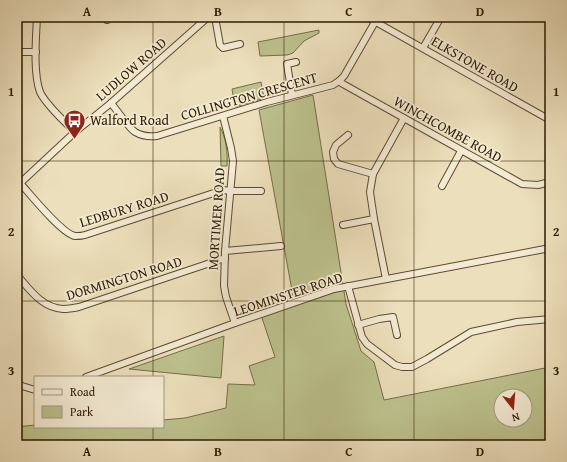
<svg xmlns="http://www.w3.org/2000/svg" width="567" height="462" font-family="'Gentium Book Plus',serif">
<style>
.green{fill:#bcc18d;stroke:#746e46;fill-rule:evenodd}
.lines{fill:none;stroke-linecap:round;stroke-linejoin:round}
.minor-casing{stroke:#5d4b2f;stroke-width:8}
.minor{stroke:#f3ead3;stroke-width:6}
.grid{fill:none;stroke:#2d1a00;stroke-width:1;stroke-opacity:0.55}
.labels{text-anchor:middle;dominant-baseline:central;stroke-width:3.5;stroke-linejoin:round;paint-order:stroke}
.street-label{font-size:14px;fill:#2d1a00;stroke:#f3ead3}
.poi-label{font-size:14px;fill:#2d1a00;stroke:#f3ead3;text-anchor:start}
.neatline{fill:none;stroke:#2d1a00;stroke-width:1.5}
.grid-label{font-size:13px;text-anchor:middle;font-weight:bold;fill:#2d1a00}
</style>
<rect width="100%" height="100%" fill="#ecdfbb"/>
<filter id="stains"><feTurbulence type="fractalNoise" baseFrequency=".005" numOctaves="4"/><feColorMatrix values="0 0 0 0 .2 0 0 0 0 .09 0 0 0 0 .02 0 0 0 .5 -.17"/></filter>
<radialGradient id="worn" r=".72"><stop offset=".6" stop-color="#630" stop-opacity="0"/><stop offset="1" stop-color="#630" stop-opacity=".3"/></radialGradient>
<g class="green">
<path d="M319,30V33L304,41L293,53L287,55L260,56L258,42Z"/>
<path d="M261,82L264,98L235,107L232,89Z"/>
<path d="M313,95L346,304L361,351L374,362L384,400L550,367V445H17V427L35,425V427H163V420L185,418L226,408L228,384L255,385L249,366L275,357L259,309L293,296L259,110ZM501,396H525V420H501Z"/>
<path d="M220,127C226,138 228,153 227,166H221Z"/>
<path d="M224,336L221,378L129,369Z"/>
</g>
<g class="lines">
<defs>
<g id="minor">
<path d="M37,17C36,38 33,73 40,92C46,105 64,121 75,132"/>
<path d="M107,17V20"/>
<path d="M215,17L220,45L223,48L240,44"/>
<path d="M367,17L550,120"/>
<path d="M511,17L525,18L531,17"/>
<path d="M423,48L441,17"/>
<path d="M17,52H36"/>
<path d="M339,81L343,84L522,184L538,185L550,182"/>
<path d="M292,95L287,64L296,62"/>
<path d="M111,103C116,109 129,128 135,132C142,136 149,137 157,136L267,102L333,85L339,81L344,76L375,22"/>
<path d="M223,116L231,148L233,161L225,251L224,286L226,297L235,323"/>
<path d="M348,135L336,145L333,152L334,159L338,164L373,174"/>
<path d="M20,183C30,194 62,234 75,236C78,236 82,236 85,235L223,190L230,191H261"/>
<path d="M17,186L75,132L111,103L207,18L210,17"/>
<path d="M442,186L461,151"/>
<path d="M343,225L374,219"/>
<path d="M225,251L281,246"/>
<path d="M17,275C30,290 42,308 63,309C68,309 74,308 79,307L225,258"/>
<path d="M386,279L374,219L370,192L373,174L404,118"/>
<path d="M348,286L362,337L367,344L395,365L402,367H412L427,359L471,332L517,322L550,319"/>
<path d="M358,325L379,319L393,317L397,335"/>
<path d="M86,377L235,323L334,289L550,248"/>
<path d="M17,383L22,386L35,390"/>
</g>
</defs>
<use href="#minor" class="minor-casing"/>
<use href="#minor" class="minor"/>
</g>
<path class="grid" d="M153,17V377M284,17V445M414,17V445M17,161H550M17,301H550M153,427V445"/>
<defs>
<symbol id="bus-pin" viewBox="-11 -11 22 30"><path d="M0 17L-7.5 6A9.5 9.5 0 1 1 7.5 6Z" fill="#8f2418" stroke="#f3ead3"/><path d="M-5-6H5V4H4V6H2V4H-2V6H-4V4H-5ZM-3.5-4V0h7V-4ZM-3.5 1.2v1.5H-2V1.2ZM2 1.2v1.5H3.5V1.2Z" fill="#fff"/></symbol>
</defs>
<g fill-rule="evenodd">
<use href="#bus-pin" x="62" y="108" width="25" height="34"/>
</g>
<g class="labels">
<g class="street-label">
<text transform="translate(475 64) rotate(30)">ELKSTONE ROAD</text>
<text transform="translate(131 69) rotate(-41)">LUDLOW ROAD</text>
<text transform="translate(249 96) rotate(-16)">COLLINGTON CRESCENT</text>
<text transform="translate(448 129) rotate(29)">WINCHCOMBE ROAD</text>
<text transform="translate(124 209) rotate(-17)">LEDBURY ROAD</text>
<text transform="translate(216 219) rotate(-86)">MORTIMER ROAD</text>
<text transform="translate(124 278) rotate(-17)">DORMINGTON ROAD</text>
<text transform="translate(288 294) rotate(-18)">LEOMINSTER ROAD</text>
</g>
<g class="poi-label">
<text x="90" y="120">Walford Road</text>
</g>
</g>
<rect width="567" height="462" fill="none" stroke="#ecdfbb" stroke-width="44"/>
<rect x="34" y="376" width="130" height="52" fill="#f3ead3" stroke="#a4977f"/>
<rect x="42" y="389" width="20" height="6" fill="#f3ead3" stroke="#a4977f"/>
<text x="70" y="396" font-size="12" fill="#2d1a00">Road</text>
<rect x="42" y="406" width="20" height="12" fill="#bcc18d" stroke="#a4977f"/>
<text x="70" y="416" font-size="12" fill="#2d1a00">Park</text>
<g transform="translate(513 408) rotate(163)"><circle r="19" fill="#f3ead3" stroke="#a4977f"/>
<path d="M0-3L7 15L0 10L-7 15Z" fill="#8f2418"/>
<text y="-6" font-size="11" font-weight="bold" text-anchor="middle" fill="#2d1a00">N</text>
</g>
<rect x="22" y="22" width="523" height="418" class="neatline"/>
<g class="grid-label">
<text x="87" y="16">A</text>
<text x="218" y="16">B</text>
<text x="349" y="16">C</text>
<text x="480" y="16">D</text>
<text x="11" y="96">1</text>
<text x="556" y="96">1</text>
<text x="11" y="236">2</text>
<text x="556" y="236">2</text>
<text x="11" y="375">3</text>
<text x="556" y="375">3</text>
<text x="87" y="456">A</text>
<text x="218" y="456">B</text>
<text x="349" y="456">C</text>
<text x="480" y="456">D</text>
</g>
<rect width="100%" height="100%" filter="url(#stains)"/>
<rect width="100%" height="100%" fill="url(#worn)"/>
</svg>
